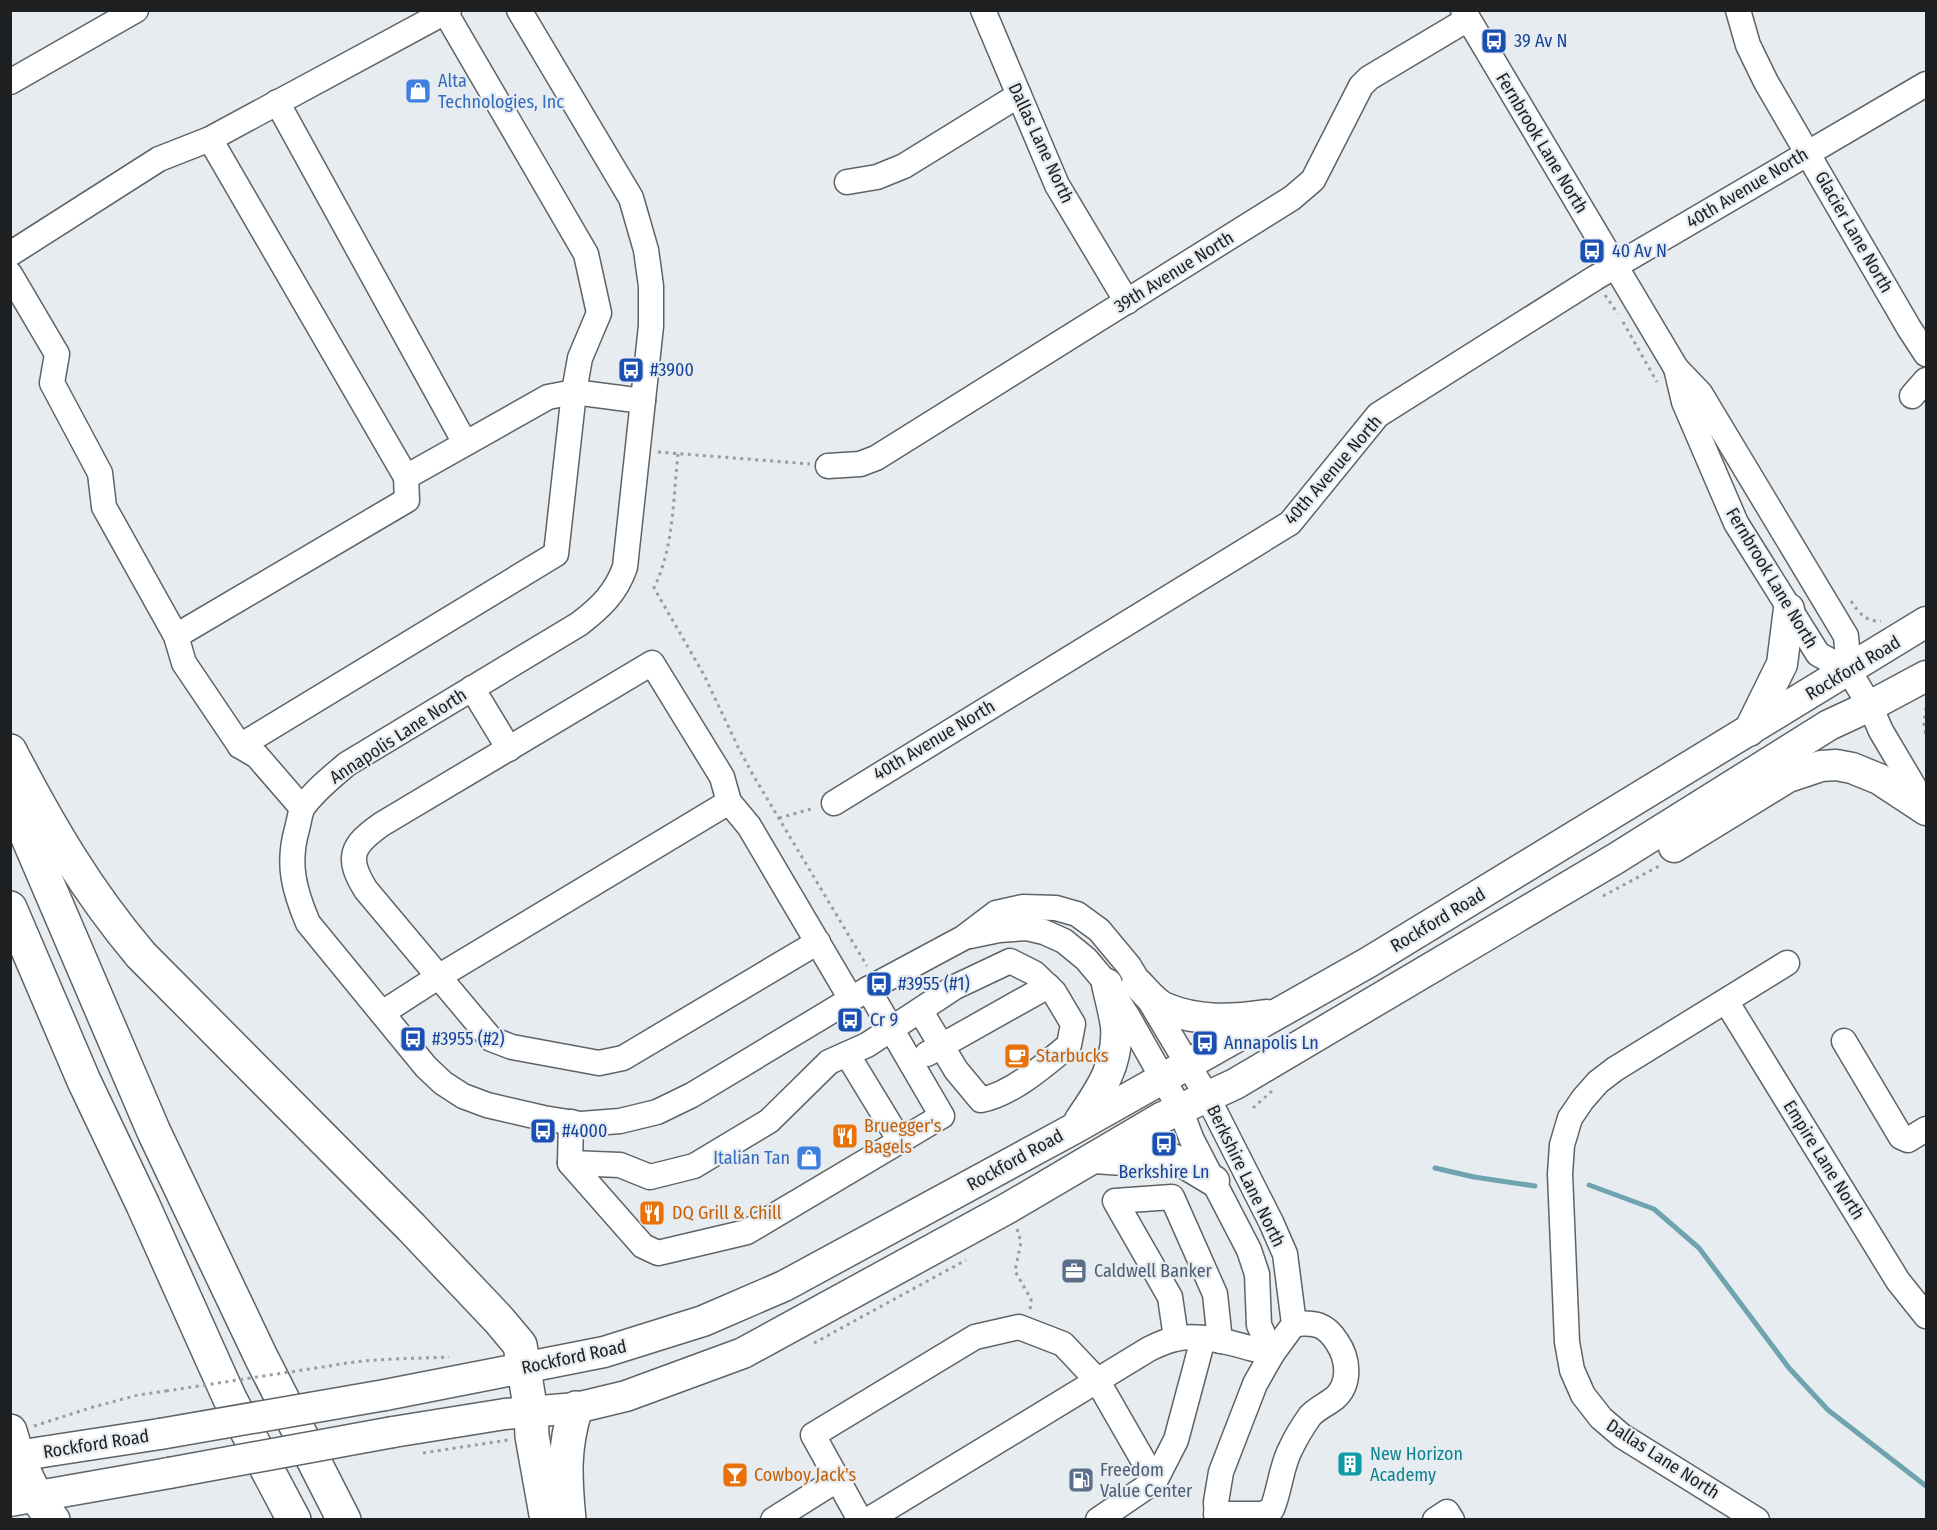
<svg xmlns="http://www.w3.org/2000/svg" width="1937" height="1530" font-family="'Fira Sans Condensed',sans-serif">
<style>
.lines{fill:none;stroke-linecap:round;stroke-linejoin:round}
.stream{stroke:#6ea3af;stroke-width:5}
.minor-casing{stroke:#5e6367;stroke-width:27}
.major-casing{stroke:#5e6367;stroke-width:33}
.highway-casing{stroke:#5e6367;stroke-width:36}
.path{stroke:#999da0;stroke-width:3;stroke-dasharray:3 4.5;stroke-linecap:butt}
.minor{stroke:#fff;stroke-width:24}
.major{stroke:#fff;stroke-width:30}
.highway{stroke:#fff;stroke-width:33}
.major-bridge-casing{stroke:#5e6367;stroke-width:33;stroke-linecap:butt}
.path-bridge{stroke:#999da0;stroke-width:3;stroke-dasharray:3 4.5;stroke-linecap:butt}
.major-bridge{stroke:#fff;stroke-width:30}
.labels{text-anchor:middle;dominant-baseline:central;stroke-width:4.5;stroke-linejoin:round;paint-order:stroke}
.transit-label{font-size:18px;fill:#164399;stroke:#e6ecf0;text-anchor:start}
.shop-label{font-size:18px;fill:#366cbe;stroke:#e6ecf0;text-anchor:start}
.street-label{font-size:18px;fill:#1d1f20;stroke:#e6ecf0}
.food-label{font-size:18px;fill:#c56008;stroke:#e6ecf0;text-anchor:start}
.service-label{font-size:18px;fill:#4e5e75;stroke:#e6ecf0;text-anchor:start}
.culture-label{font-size:18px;fill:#0d838f;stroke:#e6ecf0;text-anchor:start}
</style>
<rect width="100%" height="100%" fill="#e6ecf0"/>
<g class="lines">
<g class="stream">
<path d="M1435,1168L1474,1177L1535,1186"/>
<path d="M1589,1185L1654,1209L1699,1248L1789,1368L1828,1410L1926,1486"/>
</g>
<defs>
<g id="minor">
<path d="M519,10L631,198L646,250L651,286V326L625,567C616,593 600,608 579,624L347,764C332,777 315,790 303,807C300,812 299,822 297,829C287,864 294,890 308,923L426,1067L443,1083L463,1096L487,1105L543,1118L581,1124L620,1121L657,1112L692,1095L868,989L963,938L996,913L1023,907L1056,908L1077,914L1099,930L1129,966L1208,1098L1271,1222L1285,1254L1294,1324L1272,1354L1255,1384L1221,1472L1216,1502L1217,1520"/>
<path d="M983,10L1057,185L1127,302"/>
<path d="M1463,10L1676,368L1700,393L1846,636L1849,671L1870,706L1881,731L1926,807"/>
<path d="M1738,10L1748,45L1766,82L1909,328L1926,354"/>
<path d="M10,82L136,10"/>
<path d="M277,102L465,443"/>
<path d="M210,139L406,477"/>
<path d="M847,182L877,177L904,166L1019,95"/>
<path d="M10,254L159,159L210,139L449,10"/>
<path d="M10,274L57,354L52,383L100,473L104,507L176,636L184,663L240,746L556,554L574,392L580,358L599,313L586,254L444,10"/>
<path d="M1676,368L1684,402L1736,523L1818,654L1849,671"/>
<path d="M1912,396L1926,380"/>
<path d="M828,466L860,464L876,458L1292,198L1313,180L1361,86L1369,78L1468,19"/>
<path d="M176,636L407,500L406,477L548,397L574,392L643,401"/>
<path d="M472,688L509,749"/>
<path d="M240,746L257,756L302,808"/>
<path d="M834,803L1290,523L1378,415L1595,278L1926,84"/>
<path d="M970,936L999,930L1027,928L1044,932L1064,941L1086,959L1107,984L1128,1017L1180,1109L1192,1140L1249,1250L1257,1274L1259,1325L1272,1354"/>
<path d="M818,942L623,1058L599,1063L512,1047L491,1039L366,890C345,857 352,845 382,824L652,663L722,777L729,802L749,826L851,999"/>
<path d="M1726,1001L1898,1281L1926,1316"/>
<path d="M382,1013L438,977L729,802"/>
<path d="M1844,1041L1901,1137L1908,1140L1926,1129"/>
<path d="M847,1054L900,1141"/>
<path d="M927,1054L1048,986"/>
<path d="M571,1122L570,1163L643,1246L658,1253L747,1232L942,1116L868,989"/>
<path d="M570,1163L620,1165L650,1177L694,1166L769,1121L829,1062L867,1045L955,987L1010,961L1034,973L1054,992L1073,1024L1069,1045C1045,1065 1012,1094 981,1100L956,1070L920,1010"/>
<path d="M1176,1338L1170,1297L1115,1201L1172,1197L1215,1294L1220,1341"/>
<path d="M1155,1481L1176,1440L1203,1339"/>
<path d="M1216,1514H1263L1272,1509C1280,1490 1281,1466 1291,1448C1296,1437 1303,1426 1310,1416C1317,1408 1328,1404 1336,1397C1351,1382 1348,1358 1337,1342C1326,1324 1314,1322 1294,1324"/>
<path d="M773,1520L838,1479"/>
<path d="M860,1520L813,1435L975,1337L1019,1327L1063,1344L1097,1380L1155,1481L1098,1520"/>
<path d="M868,1520L1149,1349C1157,1345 1166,1341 1175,1339C1203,1332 1244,1347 1272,1354"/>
<path d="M1435,1520L1447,1512L1452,1520"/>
<path d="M1757,1520L1622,1436L1601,1418L1583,1395L1572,1370L1567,1342L1560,1174L1562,1145L1570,1118L1583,1099L1598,1082L1615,1069L1787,963"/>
</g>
<g id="major">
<path d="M1749,731L1782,664L1789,609"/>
<path d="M1674,847L1788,777L1821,766L1836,765L1852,768L1879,779L1926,810"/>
<path d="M1137,983C1145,991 1155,1004 1165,1008C1198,1022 1232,1020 1266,1015"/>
<path d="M1080,1120C1100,1091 1119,1064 1116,1026C1114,1012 1110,998 1107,984"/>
<path d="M1094,1158L1124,1160L1151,1156L1172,1159L1184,1163L1214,1181"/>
<path d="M385,1395L604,1352L703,1321L784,1286L1075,1128L1369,962L1926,622"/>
<path d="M393,1432L505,1414L576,1408L626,1396L743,1353L1008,1208L1161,1118L1235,1084L1615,859L1829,725L1870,706L1926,676"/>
<path d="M10,1457L160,1434"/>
<path d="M10,1501L169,1473"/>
</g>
<g id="highway">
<path d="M10,751C49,826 86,890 141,955L411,1227L499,1320L520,1345L531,1412L532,1436L547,1520"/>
<path d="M10,796L154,1132L261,1357L344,1520"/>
<path d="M10,908L84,1081L143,1205L230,1399L294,1520"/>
<path d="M10,1431C19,1464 31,1493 53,1520"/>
<path d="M569,1520C565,1479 563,1447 576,1408"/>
</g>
</defs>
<use href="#minor" class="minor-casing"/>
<use href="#major" class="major-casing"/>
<use href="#highway" class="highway-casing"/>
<g class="path">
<path d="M1605,295L1618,314"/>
<path d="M1623,322L1657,382"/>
<path d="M658,452L810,464"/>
<path d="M678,454C673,499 674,547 654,588L704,675L738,747L753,775L867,966"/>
<path d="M1851,601C1859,613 1866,622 1881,621"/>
<path d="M1926,708L1924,723L1926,736"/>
<path d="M779,818L815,808"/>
<path d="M1603,896L1661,865"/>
<path d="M1253,1108L1272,1091"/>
<path d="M1017,1229L1021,1242L1015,1271L1031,1299L1030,1311"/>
<path d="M814,1343L966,1260"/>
<path d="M329,1366C369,1358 409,1359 449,1357"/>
<path d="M34,1426L93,1407L138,1395L166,1391"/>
<path d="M423,1453L508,1440"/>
</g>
<use href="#minor" class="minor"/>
<use href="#major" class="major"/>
<use href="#highway" class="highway"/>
<defs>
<g id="major-bridge">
<path d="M160,1434L385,1395"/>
<path d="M169,1473L393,1432"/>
</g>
</defs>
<use href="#major-bridge" class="major-bridge-casing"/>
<path class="path-bridge" d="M166,1391L329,1366"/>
<use href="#major-bridge" class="major-bridge"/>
</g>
<defs>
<symbol id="bus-square" viewBox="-11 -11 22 22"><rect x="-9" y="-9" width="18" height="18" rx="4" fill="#1a4fb4" stroke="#e6ecf0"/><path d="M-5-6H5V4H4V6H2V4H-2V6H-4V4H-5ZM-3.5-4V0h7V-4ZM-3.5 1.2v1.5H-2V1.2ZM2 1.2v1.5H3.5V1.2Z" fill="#fff"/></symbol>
<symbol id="shop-square" viewBox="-11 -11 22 22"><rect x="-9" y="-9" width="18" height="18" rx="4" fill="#3f7fe0" stroke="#e6ecf0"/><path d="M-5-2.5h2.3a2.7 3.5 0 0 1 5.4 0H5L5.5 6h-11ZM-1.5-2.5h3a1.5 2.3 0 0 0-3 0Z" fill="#fff"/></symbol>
<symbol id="cafe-square" viewBox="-11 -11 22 22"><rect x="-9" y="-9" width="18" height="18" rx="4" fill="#e8710a" stroke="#e6ecf0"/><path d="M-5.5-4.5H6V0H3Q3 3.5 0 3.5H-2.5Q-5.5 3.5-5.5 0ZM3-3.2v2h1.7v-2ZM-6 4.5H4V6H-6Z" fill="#fff"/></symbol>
<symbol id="restaurant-square" viewBox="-11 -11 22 22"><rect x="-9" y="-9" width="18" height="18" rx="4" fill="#e8710a" stroke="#e6ecf0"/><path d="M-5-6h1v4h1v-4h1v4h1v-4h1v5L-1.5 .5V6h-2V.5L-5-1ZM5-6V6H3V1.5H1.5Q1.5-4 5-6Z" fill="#fff"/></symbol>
<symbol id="office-square" viewBox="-11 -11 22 22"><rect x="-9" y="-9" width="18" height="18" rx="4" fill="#5c6f8a" stroke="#e6ecf0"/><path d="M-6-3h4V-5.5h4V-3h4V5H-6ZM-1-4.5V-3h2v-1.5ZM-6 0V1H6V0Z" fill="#fff"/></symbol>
<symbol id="building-square" viewBox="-11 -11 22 22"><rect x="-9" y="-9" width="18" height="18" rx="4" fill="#0f9aa8" stroke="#e6ecf0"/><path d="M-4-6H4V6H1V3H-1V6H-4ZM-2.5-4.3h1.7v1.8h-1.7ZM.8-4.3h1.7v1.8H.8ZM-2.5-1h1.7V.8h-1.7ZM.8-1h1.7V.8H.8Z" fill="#fff"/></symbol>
<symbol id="bar-square" viewBox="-11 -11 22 22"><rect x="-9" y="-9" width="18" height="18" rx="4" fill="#e8710a" stroke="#e6ecf0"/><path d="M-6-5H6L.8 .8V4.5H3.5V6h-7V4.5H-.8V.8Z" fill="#fff"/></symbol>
<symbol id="fuel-square" viewBox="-11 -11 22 22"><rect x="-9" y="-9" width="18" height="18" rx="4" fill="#5c6f8a" stroke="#e6ecf0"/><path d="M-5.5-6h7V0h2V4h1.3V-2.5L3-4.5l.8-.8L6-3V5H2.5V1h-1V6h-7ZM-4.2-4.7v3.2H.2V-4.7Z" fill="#fff"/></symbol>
</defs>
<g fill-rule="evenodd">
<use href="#bus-square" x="1479" y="26" width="30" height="30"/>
<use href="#shop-square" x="403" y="76" width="30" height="30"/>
<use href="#bus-square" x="1577" y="236" width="30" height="30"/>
<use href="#bus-square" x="616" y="355" width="30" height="30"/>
<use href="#bus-square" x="864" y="969" width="30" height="30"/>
<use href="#bus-square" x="835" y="1005" width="30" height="30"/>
<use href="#bus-square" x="398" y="1024" width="30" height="30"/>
<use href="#bus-square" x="1190" y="1028" width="30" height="30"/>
<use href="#cafe-square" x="1002" y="1041" width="30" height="30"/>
<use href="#bus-square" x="528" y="1116" width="30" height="30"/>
<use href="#restaurant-square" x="830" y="1121" width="30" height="30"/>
<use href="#bus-square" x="1149" y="1129" width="30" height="30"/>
<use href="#shop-square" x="794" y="1143" width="30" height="30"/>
<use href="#restaurant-square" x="637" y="1198" width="30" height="30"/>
<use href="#office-square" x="1059" y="1256" width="30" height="30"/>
<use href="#building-square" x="1335" y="1449" width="30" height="30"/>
<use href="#bar-square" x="720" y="1460" width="30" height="30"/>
<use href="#fuel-square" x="1066" y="1465" width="30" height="30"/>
</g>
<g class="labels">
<g class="transit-label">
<text x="1514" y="41">39 Av N</text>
<text x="1612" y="251">40 Av N</text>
<text x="650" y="370">#3900</text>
<text x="898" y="984">#3955 (#1)</text>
<text x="870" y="1020">Cr 9</text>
<text x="432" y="1039">#3955 (#2)</text>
<text x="1224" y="1043">Annapolis Ln</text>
<text x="562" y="1131">#4000</text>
<text x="1164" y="1172" text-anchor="middle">Berkshire Ln</text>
</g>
<g class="shop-label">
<text x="438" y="81">Alta<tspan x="438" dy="21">Technologies, Inc</tspan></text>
<text x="790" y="1158" text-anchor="end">Italian Tan</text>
</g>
<g class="street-label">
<text transform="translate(1041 143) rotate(65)">Dallas Lane North</text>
<text transform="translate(1542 143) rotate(59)">Fernbrook Lane North</text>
<text transform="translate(1747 188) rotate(-31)">40th Avenue North</text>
<text transform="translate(1854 232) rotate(60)">Glacier Lane North</text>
<text transform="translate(1174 272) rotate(-32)">39th Avenue North</text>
<text transform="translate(1333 470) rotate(-49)">40th Avenue North</text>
<text transform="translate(1772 578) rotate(59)">Fernbrook Lane North</text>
<text transform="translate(1853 668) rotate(-31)">Rockford Road</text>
<text transform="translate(398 736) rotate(-33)">Annapolis Lane North</text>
<text transform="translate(934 740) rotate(-31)">40th Avenue North</text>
<text transform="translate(1438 920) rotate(-31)">Rockford Road</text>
<text transform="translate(1015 1160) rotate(-29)">Rockford Road</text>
<text transform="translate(1824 1160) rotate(58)">Empire Lane North</text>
<text transform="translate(1246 1176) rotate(64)">Berkshire Lane North</text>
<text transform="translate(574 1357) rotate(-12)">Rockford Road</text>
<text transform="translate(96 1444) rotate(-9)">Rockford Road</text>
<text transform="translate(1663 1459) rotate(33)">Dallas Lane North</text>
</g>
<g class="food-label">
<text x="1036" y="1056">Starbucks</text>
<text x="864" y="1126">Bruegger's<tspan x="864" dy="21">Bagels</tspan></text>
<text x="672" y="1213">DQ Grill &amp; Chill</text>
<text x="754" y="1475">Cowboy Jack's</text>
</g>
<g class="service-label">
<text x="1094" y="1271">Caldwell Banker</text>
<text x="1100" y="1470">Freedom<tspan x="1100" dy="21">Value Center</tspan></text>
</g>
<g class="culture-label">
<text x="1370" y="1454">New Horizon<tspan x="1370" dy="21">Academy</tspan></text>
</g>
</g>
<rect width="1937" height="1530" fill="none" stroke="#1d1f20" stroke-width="24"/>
</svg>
